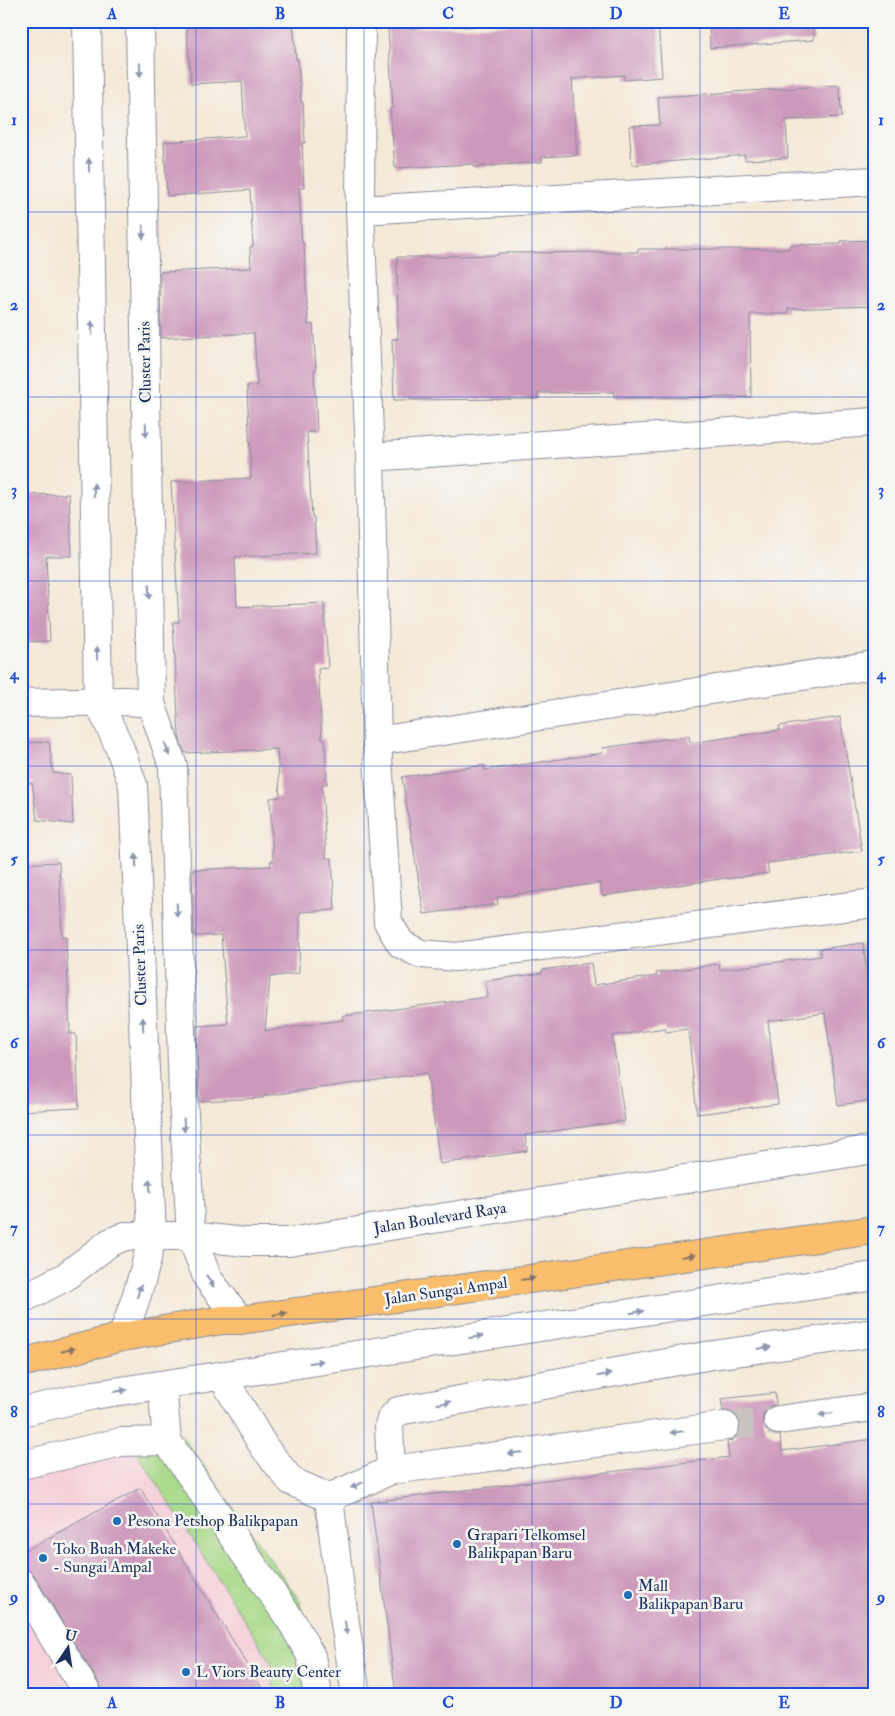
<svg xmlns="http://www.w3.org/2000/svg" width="895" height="1716" font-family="'IM FELL Double Pica',serif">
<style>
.built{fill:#f6cfd9}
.green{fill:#a8d988;stroke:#628473}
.building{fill:#cd99bb}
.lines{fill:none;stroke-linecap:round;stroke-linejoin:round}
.minor-tunnel{stroke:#c9c4c0;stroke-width:28;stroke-dasharray:28 14;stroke-linecap:butt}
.minor-casing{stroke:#888c9b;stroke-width:30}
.major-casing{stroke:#888c9b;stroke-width:30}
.minor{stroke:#fff;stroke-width:28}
.major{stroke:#fabe6d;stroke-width:28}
.oneway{fill:#8d97ae}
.oneway2{fill:#8a7666}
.grid{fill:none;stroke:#1d4ed8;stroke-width:1;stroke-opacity:0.55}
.poi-dot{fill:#1f6fb2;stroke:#f6f6f2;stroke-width:2}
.labels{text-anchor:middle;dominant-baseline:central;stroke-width:5;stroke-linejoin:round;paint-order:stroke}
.street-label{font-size:16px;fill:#1b2f5e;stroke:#f6f6f2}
.poi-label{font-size:16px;fill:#1b2f5e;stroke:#f6f6f2;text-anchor:start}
.neatline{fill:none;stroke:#1d4ed8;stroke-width:2}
.grid-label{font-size:16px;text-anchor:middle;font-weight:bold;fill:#1d4ed8}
</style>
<rect width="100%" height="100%" fill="#f6f6f2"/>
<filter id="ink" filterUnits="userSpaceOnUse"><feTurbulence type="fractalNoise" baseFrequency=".02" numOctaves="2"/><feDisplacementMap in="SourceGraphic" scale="10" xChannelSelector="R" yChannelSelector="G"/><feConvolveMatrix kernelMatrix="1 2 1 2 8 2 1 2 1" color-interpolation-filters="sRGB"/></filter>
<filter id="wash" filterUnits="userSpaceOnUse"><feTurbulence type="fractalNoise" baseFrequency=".0096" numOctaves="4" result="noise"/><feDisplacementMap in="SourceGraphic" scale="20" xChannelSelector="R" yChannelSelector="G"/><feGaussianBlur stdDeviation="1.12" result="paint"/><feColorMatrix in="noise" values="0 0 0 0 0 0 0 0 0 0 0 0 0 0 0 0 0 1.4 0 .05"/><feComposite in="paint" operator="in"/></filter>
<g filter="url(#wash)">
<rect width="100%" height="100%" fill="#f5e9d8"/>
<path class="built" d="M125,1434L272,1662L274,1695H21V1463Z"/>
<path class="green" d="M125,1434L181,1435L300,1601L309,1695H274L271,1662Z"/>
<g id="blocks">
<g class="building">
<path d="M186,21H293L296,59H298L301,102H303L305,143H302L304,188H299L302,244H304L308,325L313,324L316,370H314L317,432H307L312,517H314L316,553L235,557L237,607L324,603L328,668L318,669L322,739H325L327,784H322L326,858H332L335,910L300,912L299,973L270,977L265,1031L343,1020L342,1016L488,997L486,981L542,973V970L591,963L594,985L657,976L656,973L719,964L720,970L821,956L820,949L863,943L874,1025V1100L838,1105L825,1013L768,1021L778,1104L697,1114L688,1029L666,1032L665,1028L612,1036L625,1121L525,1135L527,1151L440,1164L427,1073L263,1096V1098L199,1101L196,1026L228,1024L221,935L194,936L192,870L271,866L270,861H273L270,798L280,797L277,749L185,753L179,736L173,622H179L171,482L251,478L247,386L257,385L254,333L161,338L160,272L251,268L250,247L253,246L250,190L167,196L164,142L245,136L242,81L191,84Z"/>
<path d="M538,21H658L662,77L624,80V75L572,79L577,155L542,157V162L474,167V164L395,168L390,108H393L388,29L463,26V27L538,23Z"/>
<path d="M709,21H814V40L710,48Z"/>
<path d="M839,85L842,117L786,120L788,158L745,160V155L632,165L629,126L660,125L658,97Z"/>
<path d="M874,240V306L788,309V314H750L751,397L614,398V392L538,393V399L394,400L392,339H398L397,257H448V256L498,255V253L638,252V249H789V245L841,244V241Z"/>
<path d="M69,494L72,556H46L50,641L21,642V495Z"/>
<path d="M840,717L862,851L767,863L769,873L727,879V878L602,896L600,883L497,897L498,904L424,914L402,777L484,765L485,770L603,753L602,748L651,741L689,736L690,743L780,730L779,726Z"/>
<path d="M49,742L53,773L71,775L73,824L37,820L32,783H21V743Z"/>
<path d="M59,862L62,937L66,936L70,1034H76L79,1108L21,1111V864Z"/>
<path d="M775,1393L776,1404L768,1408L763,1415V1422L766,1430L773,1435H780L782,1451L874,1439V1688L847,1691V1695H681V1691L654,1695H396L371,1502L729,1457L727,1442L734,1439L739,1432L740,1423L737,1416L731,1412L723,1411L721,1399Z"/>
<path d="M140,1488L266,1695H104L101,1687L34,1575L29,1570L22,1568L21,1553Z"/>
</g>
</g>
</g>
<g filter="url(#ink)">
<use href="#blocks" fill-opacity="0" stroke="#888c9b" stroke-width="1"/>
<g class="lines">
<path class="minor-tunnel" d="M725,1426L778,1420"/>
<defs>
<g id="minor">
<path d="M87,21L98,701L119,746L133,785L152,1235C146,1270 135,1303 122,1337"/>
<path d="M140,21L151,703L173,766L183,1098L191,1236L208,1279L240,1320"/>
<path d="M361,21L360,210L370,457L377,741L388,922L401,944L421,954L456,957L874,903"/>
<path d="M360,210L874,181"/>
<path d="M370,457L874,422"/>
<path d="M21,703L126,701L151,703"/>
<path d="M377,741L874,665"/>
<path d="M21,1297L28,1296L65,1277L109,1243L125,1236H191L245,1242H289L874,1149"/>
<path d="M222,1376L264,1447L291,1481L329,1498"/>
<path d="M162,1385L167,1441"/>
<path d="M21,1412L94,1395L874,1276"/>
<path d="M778,1420L874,1407"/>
<path d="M21,1465L121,1442L167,1441L292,1622L311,1656L318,1695"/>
<path d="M391,1470L389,1426L391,1419L398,1411L706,1356L874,1333"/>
<path d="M21,1583L88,1695"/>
<path d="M356,1695L341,1597L329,1498L391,1470L725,1426"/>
</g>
<path id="major" d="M21,1363L122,1337L222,1320H240L874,1230"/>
</defs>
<use href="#minor" class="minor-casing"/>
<use href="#major" class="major-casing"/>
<use href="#minor" class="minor"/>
<use href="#major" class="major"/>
</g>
<defs><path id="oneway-solid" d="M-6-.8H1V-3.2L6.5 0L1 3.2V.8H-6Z" transform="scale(1.25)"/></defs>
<g class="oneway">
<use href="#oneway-solid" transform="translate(140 70) rotate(89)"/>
<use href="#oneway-solid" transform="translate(89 165) rotate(-91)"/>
<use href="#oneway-solid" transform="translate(143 232) rotate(89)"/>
<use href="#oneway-solid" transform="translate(92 328) rotate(-91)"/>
<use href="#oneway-solid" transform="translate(146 430) rotate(89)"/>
<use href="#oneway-solid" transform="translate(94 490) rotate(-91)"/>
<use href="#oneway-solid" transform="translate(149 592) rotate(89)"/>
<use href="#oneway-solid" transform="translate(97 653) rotate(-91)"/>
<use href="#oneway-solid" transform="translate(167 749) rotate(71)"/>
<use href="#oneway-solid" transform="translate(136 861) rotate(-92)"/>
<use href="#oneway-solid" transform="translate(177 910) rotate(88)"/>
<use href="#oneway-solid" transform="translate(143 1024) rotate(-92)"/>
<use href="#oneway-solid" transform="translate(184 1125) rotate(87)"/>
<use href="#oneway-solid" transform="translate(150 1186) rotate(-93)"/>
<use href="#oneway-solid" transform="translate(210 1281) rotate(58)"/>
<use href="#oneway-solid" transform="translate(139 1291) rotate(-73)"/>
<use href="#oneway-solid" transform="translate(637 1312) rotate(-9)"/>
<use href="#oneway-solid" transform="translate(476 1337) rotate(-9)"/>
<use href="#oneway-solid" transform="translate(764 1348) rotate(-8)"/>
<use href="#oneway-solid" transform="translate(316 1362) rotate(-9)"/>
<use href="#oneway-solid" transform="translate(604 1375) rotate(-10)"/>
<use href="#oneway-solid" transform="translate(120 1391) rotate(-8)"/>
<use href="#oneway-solid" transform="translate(444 1403) rotate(-10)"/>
<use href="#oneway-solid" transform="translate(826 1414) rotate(172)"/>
<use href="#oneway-solid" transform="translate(677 1432) rotate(173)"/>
<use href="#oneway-solid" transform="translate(515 1453) rotate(173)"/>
<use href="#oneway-solid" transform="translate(357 1485) rotate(155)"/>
<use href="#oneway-solid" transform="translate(346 1628) rotate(81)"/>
</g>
<g class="oneway2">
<use href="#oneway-solid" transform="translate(688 1256) rotate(-8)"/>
<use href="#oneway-solid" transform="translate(528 1279) rotate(-8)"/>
<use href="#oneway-solid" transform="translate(280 1314) rotate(-8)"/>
<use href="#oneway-solid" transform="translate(68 1350) rotate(-14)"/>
</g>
</g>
<path class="grid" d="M196,21V1695M364,21V1695M532,21V1695M700,21V1695M21,212H874M21,397H874M21,581H874M21,766H874M21,950H874M21,1135H874M21,1319H874M21,1504H874"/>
<g class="poi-dot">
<circle cx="117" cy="1521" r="5"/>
<circle cx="457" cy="1544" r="5"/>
<circle cx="43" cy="1558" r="5"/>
<circle cx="628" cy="1595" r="5"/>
<circle cx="186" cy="1672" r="5"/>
</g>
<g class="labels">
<g class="street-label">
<text transform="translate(145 362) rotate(-91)">Cluster Paris</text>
<text transform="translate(140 965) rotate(-92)">Cluster Paris</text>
<text transform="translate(440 1218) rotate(-9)">Jalan Boulevard Raya</text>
<text transform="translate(446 1291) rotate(-8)">Jalan Sungai Ampal</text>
</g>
<g class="poi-label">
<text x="127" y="1521">Pesona Petshop Balikpapan</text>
<text x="467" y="1535">Grapari Telkomsel<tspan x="467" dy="18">Balikpapan Baru</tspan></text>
<text x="53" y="1549">Toko Buah Makeke<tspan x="53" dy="18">- Sungai Ampal</tspan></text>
<text x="638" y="1586">Mall<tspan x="638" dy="18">Balikpapan Baru</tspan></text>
<text x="196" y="1672">L Viors Beauty Center</text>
</g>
</g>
<rect width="895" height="1716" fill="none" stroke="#f6f6f2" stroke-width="55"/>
<g transform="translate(68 1648) rotate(13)" stroke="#f6f6f2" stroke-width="4" paint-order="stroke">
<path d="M0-4L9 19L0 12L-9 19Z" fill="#1b2f5e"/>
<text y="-8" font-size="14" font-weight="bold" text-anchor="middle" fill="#1b2f5e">U</text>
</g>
<rect x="28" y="28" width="840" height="1660" class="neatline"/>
<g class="grid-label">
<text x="112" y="19">A</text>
<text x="280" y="19">B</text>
<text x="448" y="19">C</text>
<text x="616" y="19">D</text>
<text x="784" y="19">E</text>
<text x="14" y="125">1</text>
<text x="881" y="125">1</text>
<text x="14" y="310">2</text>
<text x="881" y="310">2</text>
<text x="14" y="495">3</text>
<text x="881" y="495">3</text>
<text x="14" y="679">4</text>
<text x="881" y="679">4</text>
<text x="14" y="864">5</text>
<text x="881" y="864">5</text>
<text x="14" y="1048">6</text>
<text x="881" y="1048">6</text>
<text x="14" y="1233">7</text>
<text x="881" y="1233">7</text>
<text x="14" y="1417">8</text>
<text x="881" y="1417">8</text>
<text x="14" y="1602">9</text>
<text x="881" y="1602">9</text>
<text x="112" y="1708">A</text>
<text x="280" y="1708">B</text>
<text x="448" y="1708">C</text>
<text x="616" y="1708">D</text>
<text x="784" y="1708">E</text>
</g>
</svg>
